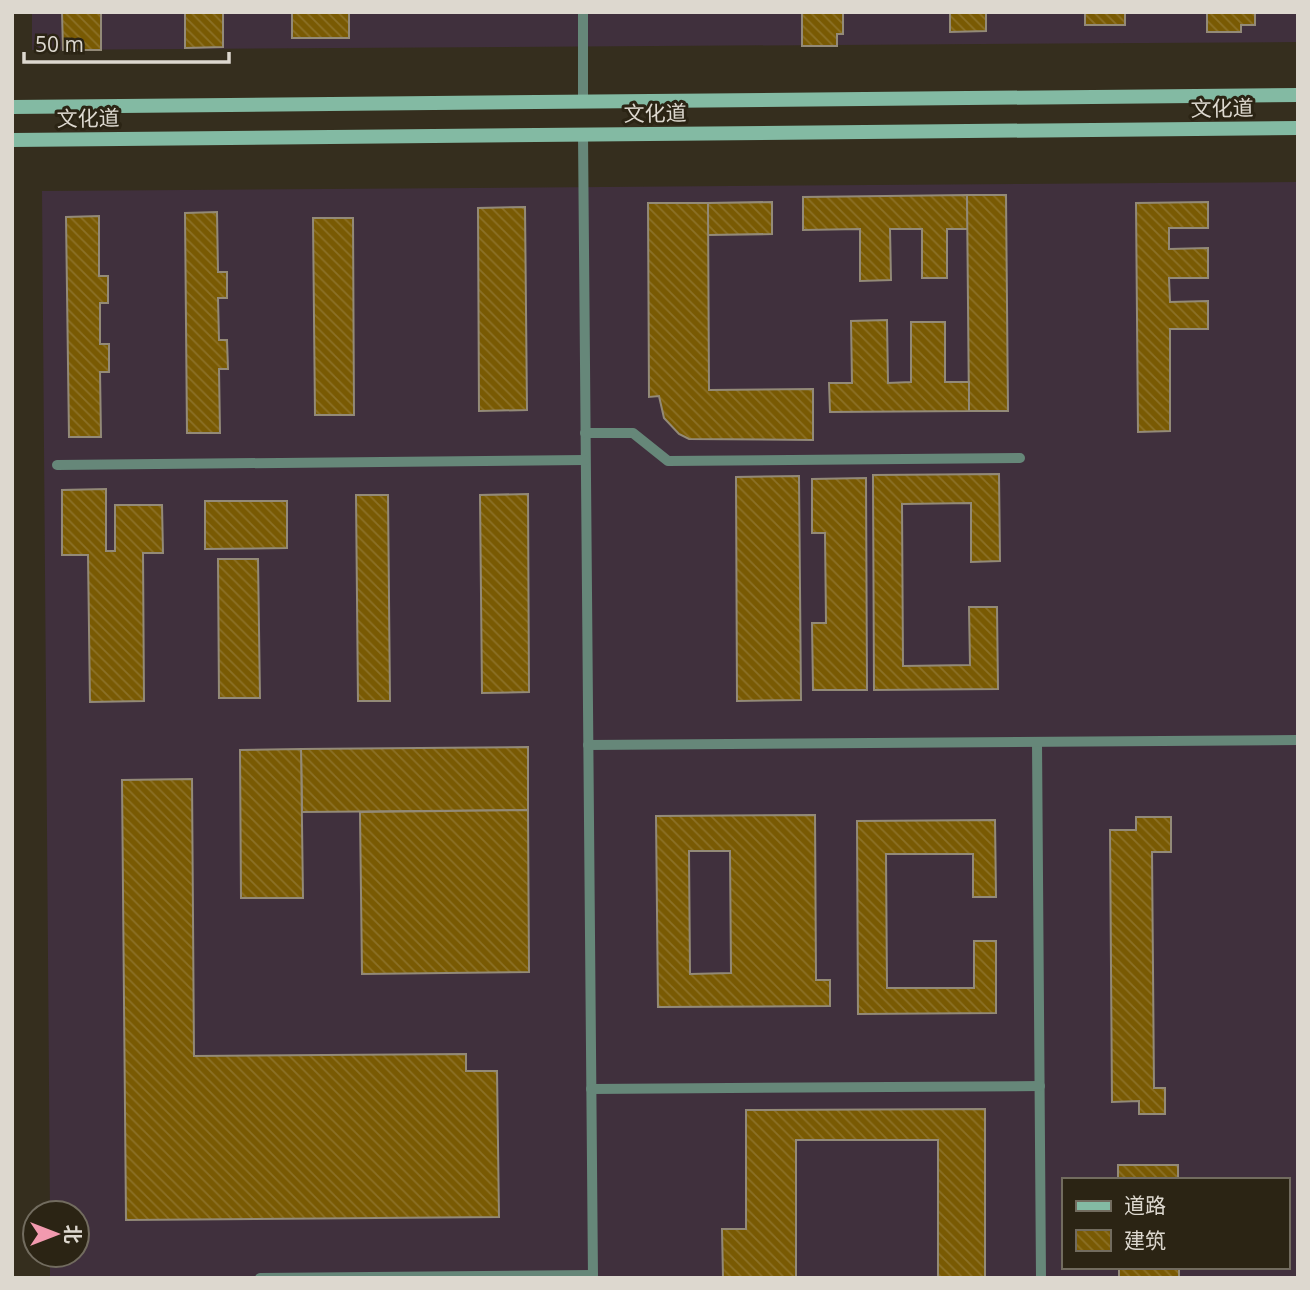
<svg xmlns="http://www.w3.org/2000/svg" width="1310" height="1290" font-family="'Open Sans','Noto Sans SC',sans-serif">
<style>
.commercial{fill:#40303d;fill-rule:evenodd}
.building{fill:url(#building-back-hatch);stroke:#938a78;stroke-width:2;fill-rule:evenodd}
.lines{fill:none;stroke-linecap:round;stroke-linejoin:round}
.service{stroke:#668779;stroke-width:10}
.secondary{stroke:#83baa3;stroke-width:14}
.labels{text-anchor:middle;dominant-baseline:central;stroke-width:6;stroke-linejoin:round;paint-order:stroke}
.street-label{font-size:21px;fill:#ddd8cf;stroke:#2b2414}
</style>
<defs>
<pattern id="building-back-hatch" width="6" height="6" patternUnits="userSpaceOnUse" patternTransform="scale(1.75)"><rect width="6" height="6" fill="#795a03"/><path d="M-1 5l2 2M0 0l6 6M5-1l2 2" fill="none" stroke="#8c7127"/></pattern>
</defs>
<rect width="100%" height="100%" fill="#352e1e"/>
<g class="commercial">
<path d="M32,12H1298V42L32,50Z"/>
<path d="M1298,182V1278H50V1255H77V1213H50L42,191ZM1063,1180H1287V1267H1063Z"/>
</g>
<g class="building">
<path d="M62,12H101V50H63Z"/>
<path d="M185,12H223V47L185,48Z"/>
<rect x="292" y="12" width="57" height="26"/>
<path d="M802,12H843V34H837V46H802Z"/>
<path d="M950,12H986V31L950,32Z"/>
<rect x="1085" y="12" width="40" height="13"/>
<path d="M1207,12H1255V25H1241V32H1207Z"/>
<path d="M967,195L968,229H947V278H922V229H890L891,280L860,281V229L803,230V197Z"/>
<path d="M967,195H1006L1008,411H969Z"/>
<path d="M772,202V234L708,235V203Z"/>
<path d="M1208,202V228H1169V249L1208,248V278H1169L1170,302L1208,301V329H1170V431L1138,432L1136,203Z"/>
<path d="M648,203H708L709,390L813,389V440L689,439L679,434L664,418L659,396L649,397Z"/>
<path d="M525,207L527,410L479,411L478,208Z"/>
<path d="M217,212L218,272H227V298H218L219,340H227L228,369H219L220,433H187L185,213Z"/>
<path d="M99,216V276H108V303H100V344H109V372H100L101,437H69L66,217Z"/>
<path d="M313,218H353L354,415H315Z"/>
<path d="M887,320L888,383L911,382V322H945V382H969V411L830,412L829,383H852L851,321Z"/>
<path d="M999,474L1000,561L971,562V503L902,504L903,666L970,665L969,607H997L998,689L874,690L873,475Z"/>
<path d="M799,476L801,700L737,701L736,477Z"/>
<path d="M866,478L867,690H813L812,623H826L825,533H812V479Z"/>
<path d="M106,489V551H115V505H162L163,553H143L144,701L90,702L88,555H62V490Z"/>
<path d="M528,494L529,692L482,693L480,495Z"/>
<path d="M356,495H388L390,701H358Z"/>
<path d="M205,501H287V548L205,549Z"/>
<path d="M218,559H258L260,698H219Z"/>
<path d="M528,747V810L302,812L301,749Z"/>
<path d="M301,749L303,898H241L240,750Z"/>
<path d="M192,779L194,1056L466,1054V1071H497L499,1217L126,1220L122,780Z"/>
<path d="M528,810L529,972L362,974L360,812Z"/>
<path d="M815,815L816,980H830V1006L658,1007L656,816ZM689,851H730L731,973L690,974Z"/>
<path d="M1136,817H1171V852H1152L1154,1088H1165V1114H1139V1101L1112,1102L1110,830H1136Z"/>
<path d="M995,820L996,897H973V854H886L887,988H974V941H996V1013L858,1014L857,821Z"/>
<path d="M985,1109V1278H938V1140H796V1278H723L722,1229H746V1110Z"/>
<rect x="1118" y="1165" width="60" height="15"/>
<rect x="1119" y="1267" width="60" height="11"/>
</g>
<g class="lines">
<g class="service">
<path d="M583,12V102"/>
<path d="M583,135L593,1278"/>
<path d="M585,433H633L668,461L1020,458"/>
<path d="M57,465L585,460"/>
<path d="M1037,742L1041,1278"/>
<path d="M588,745L1298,740"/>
<path d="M591,1089L1040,1086"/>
<path d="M260,1278L593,1275"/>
</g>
<g class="secondary">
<path d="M12,107L1298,95"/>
<path d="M12,140L1298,128"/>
</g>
</g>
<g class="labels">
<g class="street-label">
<text transform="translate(1222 108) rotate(-1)">文化道</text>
<text transform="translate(655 113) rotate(-1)">文化道</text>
<text transform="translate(88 118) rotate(-1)">文化道</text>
</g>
</g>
<rect width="1310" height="1290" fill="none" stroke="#ddd8cf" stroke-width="28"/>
<rect x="1062" y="1178" width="228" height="91" fill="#2b2414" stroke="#726c5f" stroke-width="2"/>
<rect x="1076" y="1201" width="35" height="10" fill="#83baa3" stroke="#726c5f" stroke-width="2"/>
<text x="1124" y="1213" font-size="21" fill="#ddd8cf">道路</text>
<rect x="1076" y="1230" width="35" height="21" fill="url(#building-back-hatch)" stroke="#726c5f" stroke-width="2"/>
<text x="1124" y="1248" font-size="21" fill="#ddd8cf">建筑</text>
<g transform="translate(56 1234) rotate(90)"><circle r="33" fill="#2b2414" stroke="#726c5f" stroke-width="2"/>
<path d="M0-5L12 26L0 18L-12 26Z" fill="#f29aaf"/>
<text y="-10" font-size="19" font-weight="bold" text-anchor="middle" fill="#ddd8cf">北</text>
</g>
<path d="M24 52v10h205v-10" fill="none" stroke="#ddd8cf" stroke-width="3.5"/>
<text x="35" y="52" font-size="21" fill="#ddd8cf" stroke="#2b2414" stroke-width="5" paint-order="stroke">50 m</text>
</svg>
